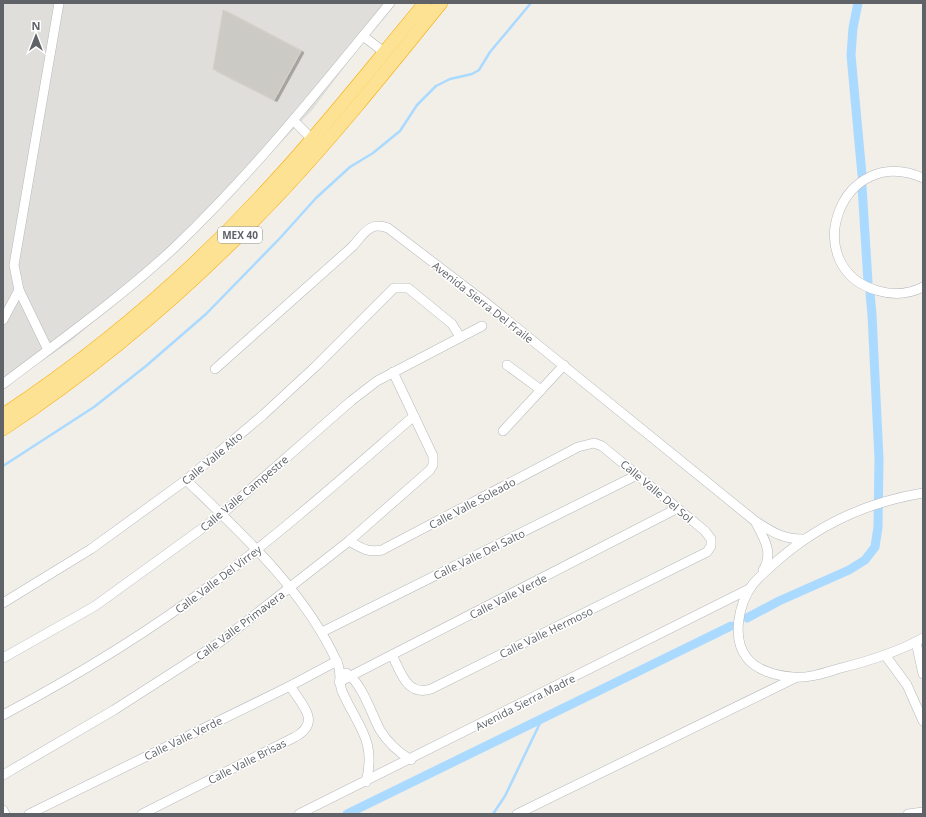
<svg xmlns="http://www.w3.org/2000/svg" width="926" height="817" font-family="'Open Sans',sans-serif">
<style>
.industrial{fill:#e0deda}
.lines{fill:none;stroke-linecap:round;stroke-linejoin:round}
.stream{stroke:#aadaff;stroke-width:2.5}
.canal{stroke:#aadaff;stroke-width:9}
.building{fill:#cccac5;stroke:#d6d1c6;filter:url(#shadow)}
.minor-casing{stroke:#b5b8bc;stroke-width:10}
.highway-casing{stroke:#f9ab00;stroke-width:14}
.minor{stroke:#fff;stroke-width:9}
.highway{stroke:#fde293;stroke-width:13}
.labels{text-anchor:middle;dominant-baseline:central;stroke-width:3;stroke-linejoin:round;paint-order:stroke}
.shield{fill:#fff;stroke:#8f9295;stroke-width:1}
.shield-label{font-size:10px;font-weight:bold;fill:#5f6368}
.street-label{font-size:11px;fill:#5f6368;stroke:#fff}
</style>
<defs>
<filter id="shadow"><feDropShadow dx="3" dy="1.5" stdDeviation="0" flood-color="#0004"/></filter>
</defs>
<rect width="100%" height="100%" fill="#f1efe8"/>
<path class="industrial" d="M3,3H392L313,109L186,242L71,341L3,388Z"/>
<g class="lines">
<g class="stream">
<path d="M3,466L94,407L146,366L206,314L281,237L316,198L350,167L373,153L400,131L417,105L436,86L450,79L472,74L479,70L490,52L531,3"/>
<path d="M493,814L505,796L542,719"/>
</g>
<g class="canal">
<path d="M858,3L853,28L851,55L862,175"/>
<path d="M862,186L868,282"/>
<path d="M747,618L779,601L849,570L865,560L875,547L878,527L879,459L872,315L870,293"/>
<path d="M347,814L731,626"/>
</g>
</g>
<path class="building" d="M223,10L301,51L274,100L213,69Z"/>
<g class="lines">
<defs>
<g id="minor">
<path d="M363,36L384,52"/>
<path d="M294,121L312,139"/>
<path d="M923,178C840,141 796,269 879,291C893,295 909,294 923,287"/>
<path d="M3,320L19,290"/>
<path d="M48,350L19,290L14,265L59,3"/>
<path d="M507,365L541,390"/>
<path d="M215,369L352,247C364,234 369,221 388,228L485,302L755,521C772,532 784,540 805,539"/>
<path d="M3,384C61,340 120,298 174,248C253,173 321,87 390,3"/>
<path d="M503,431L564,365"/>
<path d="M186,480C242,534 304,590 337,662C342,672 338,681 342,691C357,726 377,740 366,782"/>
<path d="M923,493C868,502 819,524 777,561C769,568 760,576 753,584C739,603 731,638 747,658C757,671 778,676 793,677C808,679 827,672 841,668C869,661 898,652 923,638"/>
<path d="M756,523C764,538 774,554 763,570"/>
<path d="M349,541C361,548 368,553 382,550L578,447L594,443L602,446L705,531L711,539V546L707,552L431,689C407,697 401,672 392,655"/>
<path d="M3,603L91,549L186,480L263,415L316,366L394,288H408L452,324L460,337"/>
<path d="M322,632L637,475"/>
<path d="M916,642L923,674"/>
<path d="M885,655L907,685L923,721"/>
<path d="M3,658L95,606L222,514L351,401L377,381L482,326"/>
<path d="M346,673C361,681 372,715 380,730C388,743 398,752 411,760"/>
<path d="M339,682L676,509"/>
<path d="M3,715C76,676 146,634 212,584C282,532 348,473 414,416"/>
<path d="M3,775L114,710L220,642L349,541L430,470L433,465V456L393,372"/>
<path d="M3,810L5,814"/>
<path d="M29,814L290,686L337,661"/>
<path d="M142,814L295,737C322,722 302,705 290,686"/>
<path d="M299,814L749,589"/>
<path d="M517,814L795,678"/>
<path d="M908,814L923,812"/>
</g>
<g id="highway">
<path d="M3,415C101,350 193,271 273,183C326,126 375,63 425,3"/>
<path d="M3,429C106,361 199,280 284,189C339,130 390,66 441,3"/>
</g>
</defs>
<use href="#minor" class="minor-casing"/>
<use href="#highway" class="highway-casing"/>
<use href="#minor" class="minor"/>
<use href="#highway" class="highway"/>
</g>
<g class="labels">
<rect class="shield" x="218" y="227" width="44" height="16" rx="3"/>
<g class="shield-label">
<text x="240" y="235">MEX 40</text>
</g>
<g class="street-label">
<text transform="translate(483 302) rotate(38)">Avenida Sierra Del Fraile</text>
<text transform="translate(212 458) rotate(-40)">Calle Valle Alto</text>
<text transform="translate(657 491) rotate(40)">Calle Valle Del Sol</text>
<text transform="translate(244 493) rotate(-40)">Calle Valle Campestre</text>
<text transform="translate(472 503) rotate(-28)">Calle Valle Soleado</text>
<text transform="translate(479 554) rotate(-26)">Calle Valle Del Salto</text>
<text transform="translate(218 579) rotate(-37)">Calle Valle Del Virrey</text>
<text transform="translate(508 596) rotate(-27)">Calle Valle Verde</text>
<text transform="translate(240 625) rotate(-37)">Calle Valle Primavera</text>
<text transform="translate(546 632) rotate(-26)">Calle Valle Hermoso</text>
<text transform="translate(525 702) rotate(-27)">Avenida Sierra Madre</text>
<text transform="translate(183 738) rotate(-26)">Calle Valle Verde</text>
<text transform="translate(247 761) rotate(-27)">Calle Valle Brisas</text>
</g>
</g>
<rect width="926" height="817" fill="none" stroke="#5f6368" stroke-width="8"/>
<g transform="translate(36 36)" stroke="#ffffff" stroke-width="3" paint-order="stroke">
<path d="M0-3L7 15L0 10L-7 15Z" fill="#5f6368"/>
<text y="-6" font-size="11" font-weight="bold" text-anchor="middle" fill="#5f6368">N</text>
</g>
</svg>
